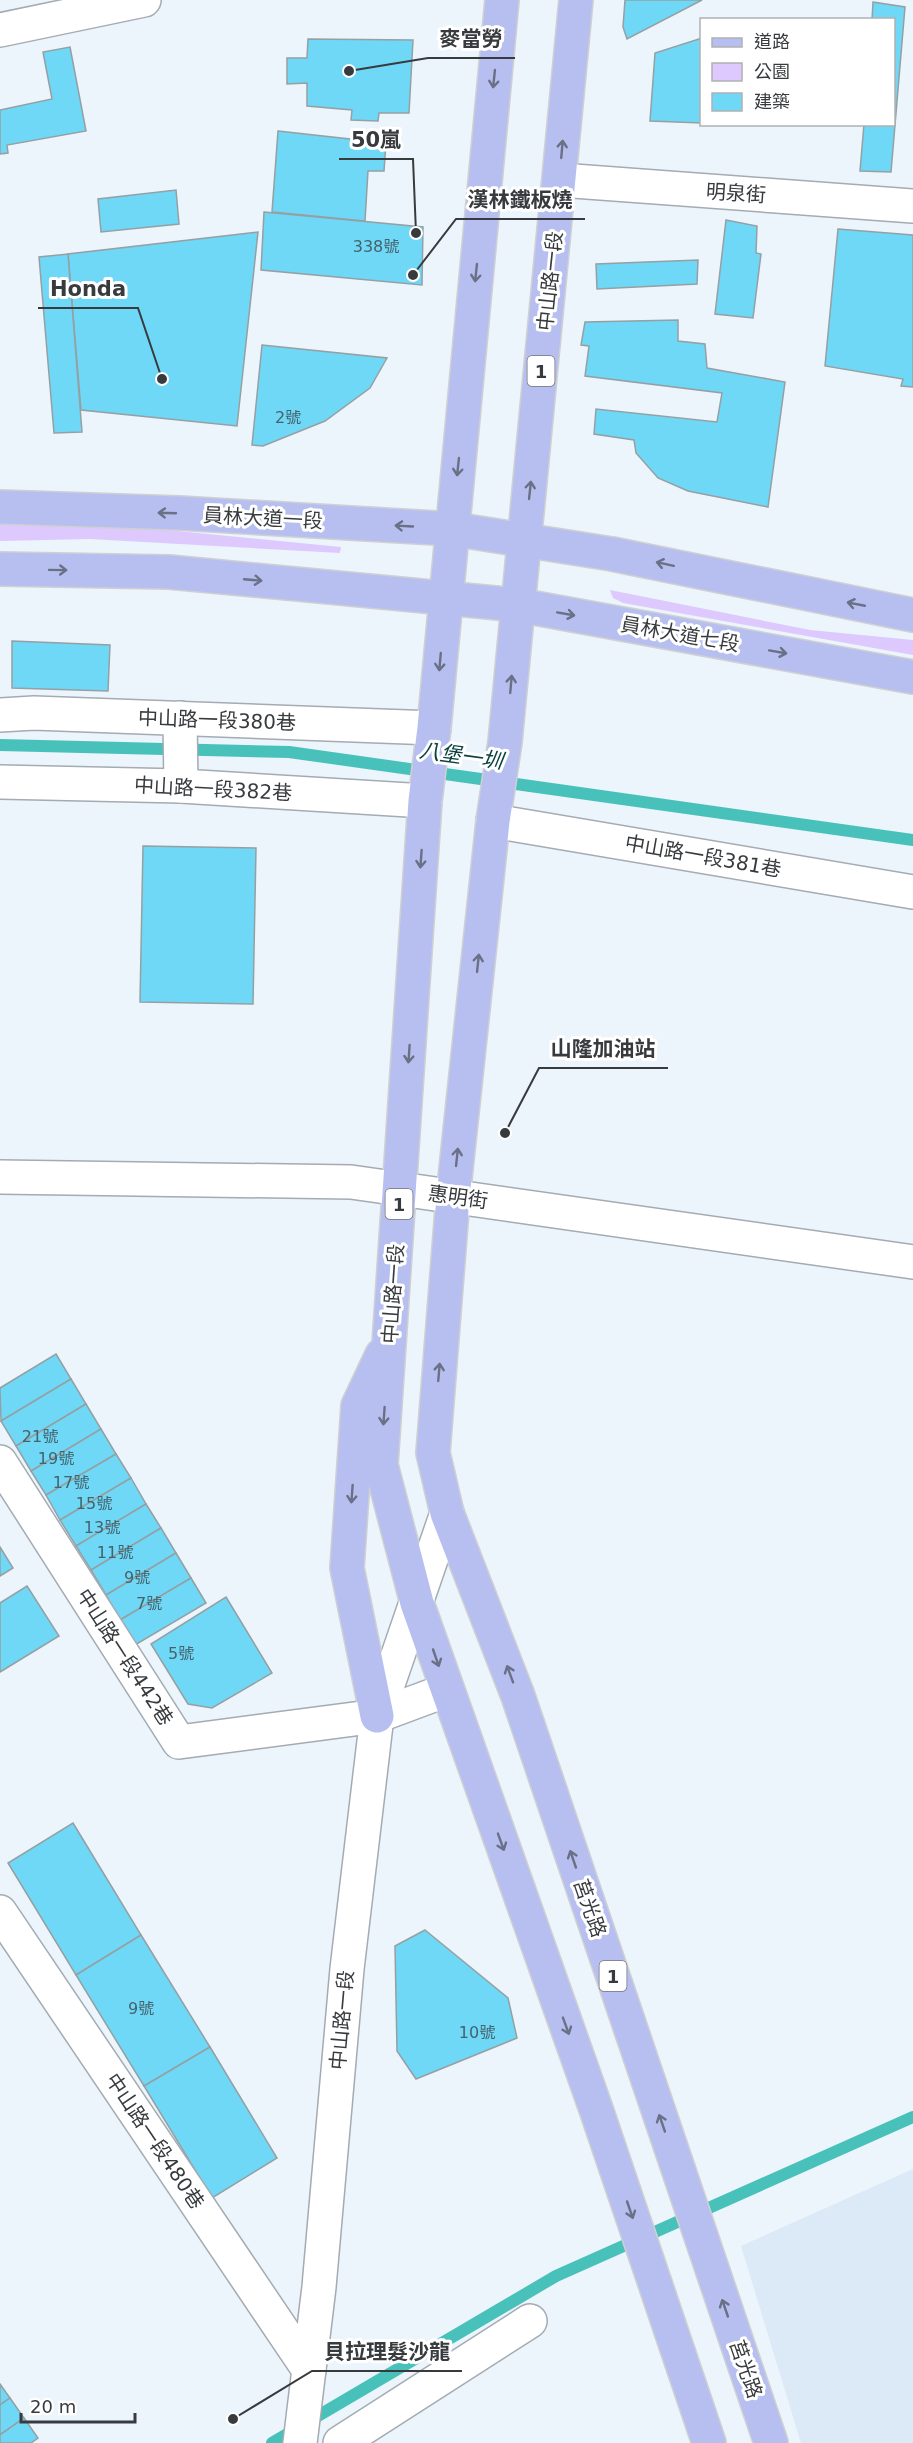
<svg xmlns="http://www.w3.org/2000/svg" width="913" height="2443" font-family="'DejaVu Sans','Noto Sans TC',sans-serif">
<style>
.built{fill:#dce9f6}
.green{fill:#ddc9fd}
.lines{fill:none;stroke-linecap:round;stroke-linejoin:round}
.stream{stroke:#48c1bb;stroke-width:12}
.building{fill:#6ed8f6;stroke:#95a0a3;stroke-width:1.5}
.minor-casing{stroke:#a4abb2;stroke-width:36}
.major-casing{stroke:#cfd0d1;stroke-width:36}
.minor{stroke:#fff;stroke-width:33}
.major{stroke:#b6bff0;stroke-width:33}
.oneway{stroke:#6a7085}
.labels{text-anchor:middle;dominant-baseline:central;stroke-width:6;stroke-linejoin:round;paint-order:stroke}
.number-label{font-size:16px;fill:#46626c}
.shield{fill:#fff;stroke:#747678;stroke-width:1.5}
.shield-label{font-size:18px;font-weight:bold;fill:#383b3e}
.street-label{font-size:20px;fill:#383b3e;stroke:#fff}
.water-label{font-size:21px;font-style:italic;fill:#0a4240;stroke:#fff}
.leader{fill:none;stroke:#383b3e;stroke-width:2}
.callout-dot{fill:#383b3e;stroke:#fff;stroke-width:2}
.callout-label{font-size:21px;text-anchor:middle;font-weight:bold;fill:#383b3e;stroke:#fff;stroke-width:6;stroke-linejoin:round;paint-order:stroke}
</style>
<rect width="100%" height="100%" fill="#ecf4fc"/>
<path class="built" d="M913,2169V2443H801L741,2246Z"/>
<g class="green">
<path d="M0,523L157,529L341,547L340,553L90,539L0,541Z"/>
<path d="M610,590L810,630L913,640V655L623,603L613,598Z"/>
</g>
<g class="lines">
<g class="stream">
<path d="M0,745L289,752L913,840"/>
<path d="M272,2443L556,2276L913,2117"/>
</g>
</g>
<g class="building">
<path d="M625,0H702L627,39L623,27Z"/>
<path d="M873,2L905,7L891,172L860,171L864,124H894V20H872Z"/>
<path d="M702,38V123L650,121L655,53Z"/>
<path d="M308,39L413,40L409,113H379L378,121L351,120L352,110L307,106V83L287,84V58H307Z"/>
<path d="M70,47L86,131L7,145L8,153L0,154V110L52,99L43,52Z"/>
<path d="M278,131L386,143L384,171H368L365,221L272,212Z"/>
<path d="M176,190L179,224L101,232L98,199Z"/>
<path d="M264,212L423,227L422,285L261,270Z"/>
<path d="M726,220L757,226L756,253L761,254L753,318L715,314Z"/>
<path d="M838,229L913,235V387L901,386L903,379L825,366Z"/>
<path d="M258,232L237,426L81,410L68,254Z"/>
<path d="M68,254L82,432L54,433L39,257Z"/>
<path d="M698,260L697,284L597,289L596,264Z"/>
<path d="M678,320V341L705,344L707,368L785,382L768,507L688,491L658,478L636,453L634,440L594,434L596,409L717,422L722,393L585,376L589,346L581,345L585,322Z"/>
<path d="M262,345L387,358L370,388L325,421L263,446L252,445Z"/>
<path d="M12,641L110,645L108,691L12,688Z"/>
<path d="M143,846L256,848L253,1004L140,1002Z"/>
<path d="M56,1354L71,1379L1,1421L0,1388Z"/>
<path d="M71,1379L86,1404L16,1446L1,1421Z"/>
<path d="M86,1404L101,1429L31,1471L16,1446Z"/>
<path d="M101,1429L116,1454L46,1495L31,1471Z"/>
<path d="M116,1454L131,1478L60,1520L46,1495Z"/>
<path d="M131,1478L146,1504L76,1546L60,1520Z"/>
<path d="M146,1504L161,1528L91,1570L76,1546Z"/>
<path d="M161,1528L176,1553L106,1595L91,1570Z"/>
<path d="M0,1547L13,1568L0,1576Z"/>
<path d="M176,1553L191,1578L120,1620L106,1595Z"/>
<path d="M191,1578L206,1603L135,1645L120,1620Z"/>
<path d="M27,1586L59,1636L0,1672V1603Z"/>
<path d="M226,1597L272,1673L212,1708L188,1704L151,1644Z"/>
<path d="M73,1823L141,1935L76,1975L8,1863Z"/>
<path d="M425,1930L508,1998L517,2038L416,2079L397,2051L395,1946Z"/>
<path d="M141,1935L210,2047L144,2086L76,1975Z"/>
<path d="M210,2047L277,2158L212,2198L144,2086Z"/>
<path d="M0,2384L10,2398L0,2405Z"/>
<path d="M10,2398L24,2418L0,2435V2405Z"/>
<path d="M24,2418L38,2438L31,2443H0V2435Z"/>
</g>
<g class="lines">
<defs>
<g id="minor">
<path d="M0,30L144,0"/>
<path d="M560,180L913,206"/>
<path d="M0,715L34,713L434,728"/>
<path d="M180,718L181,786"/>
<path d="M0,782L181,786L425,801"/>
<path d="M493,821L913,892"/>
<path d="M0,1177L351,1182L913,1262"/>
<path d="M0,1462L179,1742L377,1716L447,1690"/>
<path d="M0,1912L309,2370"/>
<path d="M300,2443L319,2287L347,1969L377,1716L447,1513"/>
<path d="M340,2443L530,2321"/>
</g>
<g id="major">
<path d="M502,0L434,728L425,801L381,1465L417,1603L597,2112L709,2443"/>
<path d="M576,0L505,742L493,821L453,1197L433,1453L447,1513L518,1696L771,2443"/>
<path d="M0,507L179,513L453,529L612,554L913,615"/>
<path d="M0,569L169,572L518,605L913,677"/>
<path d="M377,1716L347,1568L358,1406L382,1355"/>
</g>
</defs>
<use href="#minor" class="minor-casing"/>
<use href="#major" class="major-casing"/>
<use href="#minor" class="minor"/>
<use href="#major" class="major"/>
</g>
<defs><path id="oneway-shaft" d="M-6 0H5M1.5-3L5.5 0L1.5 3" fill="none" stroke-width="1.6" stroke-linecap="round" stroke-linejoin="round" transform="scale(1.5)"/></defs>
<g class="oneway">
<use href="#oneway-shaft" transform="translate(494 79) rotate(96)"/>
<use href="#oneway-shaft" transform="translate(562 149) rotate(-85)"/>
<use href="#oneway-shaft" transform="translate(476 273) rotate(96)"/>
<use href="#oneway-shaft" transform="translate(458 467) rotate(96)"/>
<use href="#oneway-shaft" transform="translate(530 490) rotate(-84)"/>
<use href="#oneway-shaft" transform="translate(167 513) rotate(-178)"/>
<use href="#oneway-shaft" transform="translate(404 526) rotate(-177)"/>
<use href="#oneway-shaft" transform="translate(665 564) rotate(-168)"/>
<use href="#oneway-shaft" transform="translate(58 570) rotate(1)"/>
<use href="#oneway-shaft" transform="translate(253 580) rotate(5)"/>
<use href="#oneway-shaft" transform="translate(856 604) rotate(-169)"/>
<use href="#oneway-shaft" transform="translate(566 614) rotate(10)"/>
<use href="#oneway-shaft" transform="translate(778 652) rotate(10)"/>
<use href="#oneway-shaft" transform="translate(440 662) rotate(95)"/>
<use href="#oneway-shaft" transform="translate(511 684) rotate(-85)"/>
<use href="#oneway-shaft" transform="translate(421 859) rotate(94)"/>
<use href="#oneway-shaft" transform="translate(478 963) rotate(-84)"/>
<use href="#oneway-shaft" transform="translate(409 1054) rotate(94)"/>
<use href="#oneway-shaft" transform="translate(457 1157) rotate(-84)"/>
<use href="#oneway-shaft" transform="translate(439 1372) rotate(-85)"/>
<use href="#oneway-shaft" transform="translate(384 1416) rotate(94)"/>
<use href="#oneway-shaft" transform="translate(352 1494) rotate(94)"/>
<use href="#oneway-shaft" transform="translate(436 1658) rotate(71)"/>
<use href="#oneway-shaft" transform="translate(510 1674) rotate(-110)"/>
<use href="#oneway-shaft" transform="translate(501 1842) rotate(70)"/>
<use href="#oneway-shaft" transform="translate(573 1859) rotate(-109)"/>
<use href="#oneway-shaft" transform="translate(566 2026) rotate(70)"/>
<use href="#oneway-shaft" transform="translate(662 2123) rotate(-109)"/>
<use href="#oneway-shaft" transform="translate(630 2210) rotate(71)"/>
<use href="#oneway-shaft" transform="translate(725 2308) rotate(-109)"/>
</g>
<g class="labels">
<g class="number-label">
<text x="376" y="246">338號</text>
<text x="288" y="417">2號</text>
<text x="40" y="1436">21號</text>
<text x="56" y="1458">19號</text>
<text x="71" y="1482">17號</text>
<text x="94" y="1503">15號</text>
<text x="102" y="1527">13號</text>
<text x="115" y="1552">11號</text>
<text x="137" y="1577">9號</text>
<text x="149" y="1603">7號</text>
<text x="181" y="1653">5號</text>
<text x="141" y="2008">9號</text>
<text x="477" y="2032">10號</text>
</g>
<g class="shield">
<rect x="527.5" y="356" width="27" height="30" rx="4.5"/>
<rect x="385.5" y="1189" width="27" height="30" rx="4.5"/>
<rect x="599.5" y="1961" width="27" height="30" rx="4.5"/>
</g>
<g class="shield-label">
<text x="541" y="371">1</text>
<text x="399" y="1204">1</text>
<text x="613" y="1976">1</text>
</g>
<g class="street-label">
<text transform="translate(736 193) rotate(4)">明泉街</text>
<text transform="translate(550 281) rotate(-84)">中山路一段</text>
<text transform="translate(263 518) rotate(3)">員林大道一段</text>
<text transform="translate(680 634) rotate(10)">員林大道七段</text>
<text transform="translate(217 720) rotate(2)">中山路一段380巷</text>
<text transform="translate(213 789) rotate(3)">中山路一段382巷</text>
<text transform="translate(703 856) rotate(10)">中山路一段381巷</text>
<text transform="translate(458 1197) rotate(8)">惠明街</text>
<text transform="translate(393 1294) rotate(-86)">中山路一段</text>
<text transform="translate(125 1657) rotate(57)">中山路一段442巷</text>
<text transform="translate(590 1908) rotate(71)">莒光路</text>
<text transform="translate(342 2020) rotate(-85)">中山路一段</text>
<text transform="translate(155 2141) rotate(56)">中山路一段480巷</text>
<text transform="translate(746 2369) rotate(71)">莒光路</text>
</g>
<g class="water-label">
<text transform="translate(461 756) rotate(8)">八堡一圳</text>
</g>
</g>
<path class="leader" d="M349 71L428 58H515M416 233L413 159H339M413 275L456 219H585M162 379L138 308H38M505 1133L539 1068H668M233 2419L312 2371H462"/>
<g class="callout-dot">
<circle cx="349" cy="71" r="6"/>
<circle cx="416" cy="233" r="6"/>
<circle cx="413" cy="275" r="6"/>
<circle cx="162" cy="379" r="6"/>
<circle cx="505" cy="1133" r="6"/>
<circle cx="233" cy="2419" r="6"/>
</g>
<g class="callout-label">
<text x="471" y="46">麥當勞</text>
<text x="376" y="147">50嵐</text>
<text x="520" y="207">漢林鐵板燒</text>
<text x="88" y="296">Honda</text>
<text x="603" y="1056">山隆加油站</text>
<text x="387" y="2359">貝拉理髮沙龍</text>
</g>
<rect x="700" y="18" width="195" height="108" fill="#ffffff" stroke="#afb1b2" stroke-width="1.5"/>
<rect x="712" y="38" width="30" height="9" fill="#b6bff0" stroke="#afb1b2" stroke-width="1.5"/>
<text x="754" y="48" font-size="18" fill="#383b3e">道路</text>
<rect x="712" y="63" width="30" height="18" fill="#ddc9fd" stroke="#afb1b2" stroke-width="1.5"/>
<text x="754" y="78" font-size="18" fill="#383b3e">公園</text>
<rect x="712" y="93" width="30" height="18" fill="#6ed8f6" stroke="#afb1b2" stroke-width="1.5"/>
<text x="754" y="108" font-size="18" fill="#383b3e">建築</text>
<path d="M21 2413v9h114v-9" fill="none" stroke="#383b3e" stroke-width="3"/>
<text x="30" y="2413" font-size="18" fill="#383b3e" stroke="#ffffff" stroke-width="4.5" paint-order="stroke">20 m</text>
</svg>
